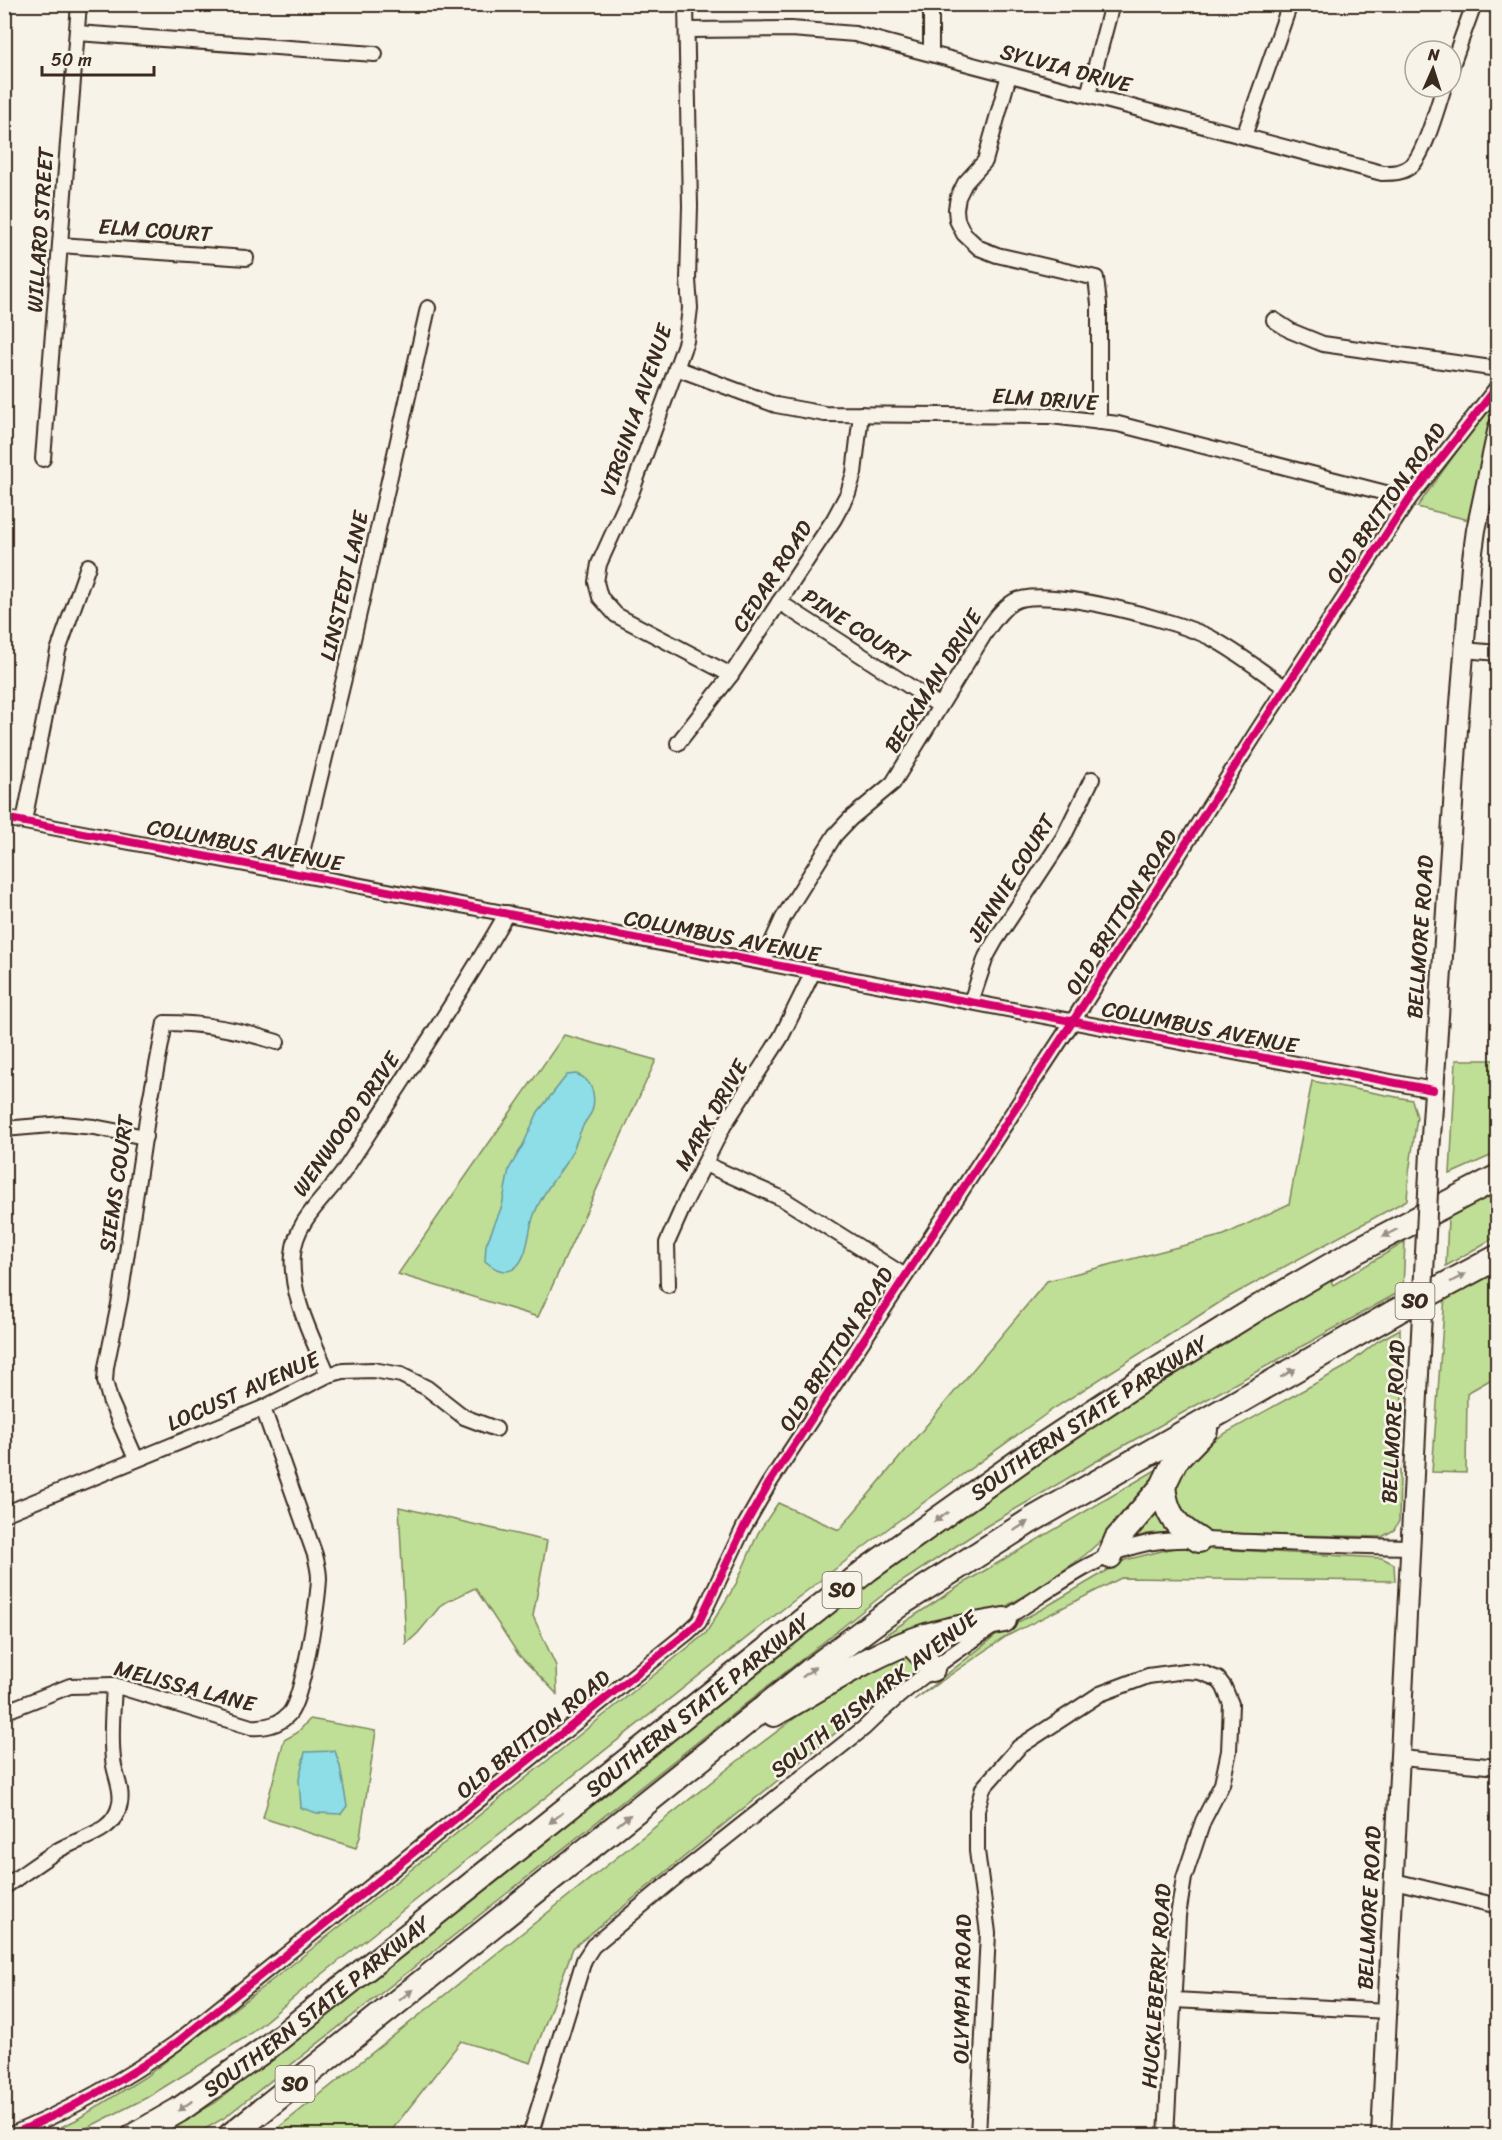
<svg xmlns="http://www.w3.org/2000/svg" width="1502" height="2140" font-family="Sriracha,sans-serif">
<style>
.green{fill:#bfde96;stroke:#7d845a;stroke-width:1.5}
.water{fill:#8ddee6;stroke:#6c9696;stroke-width:1.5}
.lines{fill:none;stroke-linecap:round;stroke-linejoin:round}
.street-casing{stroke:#3b2a1e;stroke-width:18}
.secondary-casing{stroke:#3b2a1e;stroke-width:22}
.highway-casing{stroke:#3b2a1e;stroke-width:28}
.street{stroke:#f7f3e8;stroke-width:14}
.secondary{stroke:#f7f3e8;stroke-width:18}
.highway{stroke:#f7f3e8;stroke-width:24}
.secondary-bridge-casing{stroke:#3b2a1e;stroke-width:22;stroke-linecap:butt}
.secondary-bridge{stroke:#f7f3e8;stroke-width:18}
.cycleway-casing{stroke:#f7f3e8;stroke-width:11}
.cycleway{stroke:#d6006c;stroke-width:8}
.oneway{fill:#998e83}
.labels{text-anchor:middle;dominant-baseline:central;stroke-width:5;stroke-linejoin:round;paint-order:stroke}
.shield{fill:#f7f3e8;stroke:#73665b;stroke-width:1.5}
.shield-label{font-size:21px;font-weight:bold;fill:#3b2a1e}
.street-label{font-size:22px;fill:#3b2a1e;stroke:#f7f3e8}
</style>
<rect width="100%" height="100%" fill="#f7f3e8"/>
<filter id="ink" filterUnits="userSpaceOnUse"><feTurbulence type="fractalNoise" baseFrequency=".0167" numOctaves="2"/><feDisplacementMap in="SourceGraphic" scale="12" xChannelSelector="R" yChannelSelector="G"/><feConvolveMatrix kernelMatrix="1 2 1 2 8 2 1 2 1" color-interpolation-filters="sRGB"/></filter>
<g filter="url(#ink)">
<g class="green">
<path d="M1497,395L1469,520L1417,507Z"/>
<path d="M564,1035L656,1060L538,1317L398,1274Z"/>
<path d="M1456,1060H1497V1153L1450,1174Z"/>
<path d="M1312,1081L1412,1100L1417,1117L1409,1173L1407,1200L1225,1299L1053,1409L894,1524L783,1609L315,1980L246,2037L146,2098L73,2135H44L76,2120L145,2077L289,1967L532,1773L706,1633L736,1584L758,1533L778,1503L839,1530L1047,1281L1224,1235L1289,1204Z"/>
<path d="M1497,1192V1236L1446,1266L1448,1217Z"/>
<path d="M1405,1242L1403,1290L1107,1455L985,1527L889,1590L224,2118L195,2135L157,2136L215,2103L884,1572L1004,1485L1187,1365L1330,1279L1333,1285Z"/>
<path d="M1497,1270V1376L1467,1393L1466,1473L1432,1472L1445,1296Z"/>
<path d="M1400,1329V1344L1403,1343L1399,1521L1394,1530L1382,1537L1213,1533L1197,1529L1178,1513L1170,1489L1181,1465L1204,1445L1345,1367L1378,1341Z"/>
<path d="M1171,1461L1137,1508L1085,1555L1037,1589L1003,1608L889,1641L885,1635L967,1581Z"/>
<path d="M1160,1501L1175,1532L1146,1534L1124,1542Z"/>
<path d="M399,1507L547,1541L533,1616L556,1666L557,1694L518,1654L475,1588L442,1604L418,1633L406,1644Z"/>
<path d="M1178,1547L1382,1558L1394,1564L1395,1581L1121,1578L1007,1636L914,1700L1002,1631L1042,1609L1125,1560Z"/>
<path d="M910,1651L920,1665L916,1672L899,1681L573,1948L531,2063L461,2041L388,2135L268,2136L735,1763L827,1694Z"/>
<path d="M310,1719L376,1731L360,1837L356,1848L263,1818L284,1740L297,1733Z"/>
</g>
<g class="water">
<path d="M576,1074C591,1079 597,1094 592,1111C590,1116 585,1121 583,1126C578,1136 575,1147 570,1156C558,1176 542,1192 534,1215C528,1231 529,1253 517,1266C506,1277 493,1268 485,1261L486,1245L502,1206L509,1169L523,1145L538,1112L567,1075Z"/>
<path d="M335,1751L340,1766L347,1806L341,1814L317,1813L301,1808L299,1779L305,1752Z"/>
</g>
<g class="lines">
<defs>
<g id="street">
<path d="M686,4L690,206L688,280L690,308L686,341L632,491L599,564L596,582L600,597L616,615L731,675"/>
<path d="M931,4V53"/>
<path d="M1491,4L1498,7"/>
<path d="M687,30L791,29L855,34L1382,173C1394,173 1403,173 1412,165C1425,153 1438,105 1444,87"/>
<path d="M77,33L375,54"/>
<path d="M1451,68L1474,4"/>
<path d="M1009,75L985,161L965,183L958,197L956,209L957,220L964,234L979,248L997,255L1096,278L1099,304V422"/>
<path d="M1088,95L1112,4"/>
<path d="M1244,136L1290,4"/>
<path d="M60,245L246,258"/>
<path d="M1274,320L1291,331L1323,344L1498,369"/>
<path d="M676,368L776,405L825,414L1051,416L1118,424L1409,499"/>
<path d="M43,459L79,4"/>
<path d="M779,602L940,706"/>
<path d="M1464,650L1498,653"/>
<path d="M678,743L731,675L834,519L848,493L854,473L861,414"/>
<path d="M4,818L1433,1090"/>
<path d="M24,821L58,651L88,566"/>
<path d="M297,873L347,666L428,308"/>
<path d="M763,962L783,918L835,835L850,819L893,783L985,633C993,622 1001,609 1013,602C1042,584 1183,622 1213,639C1239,653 1262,672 1286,688"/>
<path d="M971,1002L986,957L995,941L1063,838L1092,779"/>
<path d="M4,1129L63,1124L94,1127L145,1137"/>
<path d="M705,1164L783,1199L905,1276"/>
<path d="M668,1285L667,1243L686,1200L724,1125L781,1037L813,972"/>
<path d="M328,1375C313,1339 289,1294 293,1254C296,1219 326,1198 344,1171C400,1085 456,1001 507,913"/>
<path d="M136,1459L110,1400L105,1381L106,1367L120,1299L148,1112L165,1023C205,1023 239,1030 277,1042"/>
<path d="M4,1514L263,1408L328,1375L343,1371L373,1370L401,1375L427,1388L464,1417L496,1429"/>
<path d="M4,1712L70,1686L114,1685L251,1727C266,1728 279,1725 289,1714C303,1698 318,1602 319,1578C319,1571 317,1563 315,1555L263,1408"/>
<path d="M1401,1758L1498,1767"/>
<path d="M1394,1881L1498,1906"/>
<path d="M4,1887C22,1875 39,1862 57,1851C79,1837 115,1834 120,1803C123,1788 114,1774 113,1759C110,1734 113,1710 114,1685"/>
<path d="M1174,2000L1388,2011"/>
<path d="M8,2136C68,2111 123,2081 176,2043L687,1633L699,1622L744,1527L768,1485L1073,1021L1258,730L1409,499L1498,386"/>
<path d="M530,2136L584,1960L593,1946L670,1882L864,1728C911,1681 967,1643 1023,1607C1061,1582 1102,1552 1148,1543C1182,1537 1218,1541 1252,1542C1306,1544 1359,1546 1412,1547"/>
<path d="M978,2136L988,1933L977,1851V1810L983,1788L1019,1747L1100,1694L1148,1676L1185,1671L1200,1672L1218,1679L1224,1687L1231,1704L1229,1751L1222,1784L1203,1821L1184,1878L1178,1916L1166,2136"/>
</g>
<g id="secondary">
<path d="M1430,1152L1458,729L1471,566L1476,530L1498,427"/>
<path d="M1381,2136L1420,1354"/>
</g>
<g id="highway">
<path d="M1163,1486C1166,1514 1175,1526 1199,1540"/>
<path d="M1110,1556L1117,1539L1163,1486L1175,1461L1205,1430"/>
<path d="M910,1642L923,1656L932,1669"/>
<path d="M774,1714C823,1687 872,1653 926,1636C951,1628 978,1625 1004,1620"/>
<path id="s1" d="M134,2136L179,2110L264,2050L868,1569L1034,1451L1146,1377L1261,1306L1358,1250L1498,1177"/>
<path d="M230,2136L810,1671L900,1604L1030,1521L1397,1311L1498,1257"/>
</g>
</defs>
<use href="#street" class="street-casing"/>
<use href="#secondary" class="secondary-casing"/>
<use href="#highway" class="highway-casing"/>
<use href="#street" class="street"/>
<use href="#secondary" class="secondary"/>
<use href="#highway" class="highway"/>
<defs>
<path id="secondary-bridge" d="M1420,1354L1430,1152"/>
</defs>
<use href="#secondary-bridge" class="secondary-bridge-casing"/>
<use href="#secondary-bridge" class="secondary-bridge"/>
<defs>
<g id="cycleway">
<path d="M4,818L1433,1090"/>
<path d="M8,2136C68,2111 123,2081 176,2043L687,1633L699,1622L744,1527L768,1485L1073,1021L1258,730L1409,499L1498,386"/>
</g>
</defs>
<use href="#cycleway" class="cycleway-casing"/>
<use href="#cycleway" class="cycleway"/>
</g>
<defs><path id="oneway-solid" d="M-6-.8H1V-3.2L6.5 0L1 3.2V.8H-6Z" transform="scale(1.5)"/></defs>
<g class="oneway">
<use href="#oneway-solid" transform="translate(1390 1233) rotate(152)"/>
<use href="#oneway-solid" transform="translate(1458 1278) rotate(-28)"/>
<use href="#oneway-solid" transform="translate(1288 1373) rotate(-30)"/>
<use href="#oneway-solid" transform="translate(941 1517) rotate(145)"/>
<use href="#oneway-solid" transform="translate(1021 1526) rotate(-33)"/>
<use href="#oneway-solid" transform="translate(809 1672) rotate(-38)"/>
<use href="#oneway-solid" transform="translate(556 1818) rotate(142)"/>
<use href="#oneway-solid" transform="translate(624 1820) rotate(-39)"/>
<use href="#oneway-solid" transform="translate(406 1995) rotate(-39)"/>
<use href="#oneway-solid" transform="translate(185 2106) rotate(145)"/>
</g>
</g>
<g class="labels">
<g class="shield">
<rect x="1395.5" y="1283" width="39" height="36" rx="4.5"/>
<rect x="822.5" y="1572" width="39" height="36" rx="4.5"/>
<rect x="275.5" y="2066" width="39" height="36" rx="4.5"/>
</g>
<g class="shield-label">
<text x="1415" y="1301">SO</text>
<text x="842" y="1590">SO</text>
<text x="295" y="2084">SO</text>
</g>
<g class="street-label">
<text transform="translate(1066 68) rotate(15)">SYLVIA DRIVE</text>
<text transform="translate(40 230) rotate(-86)">WILLARD STREET</text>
<text transform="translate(155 230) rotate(4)">ELM COURT</text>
<text transform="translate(1045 399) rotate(4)">ELM DRIVE</text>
<text transform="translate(636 410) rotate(-71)">VIRGINIA AVENUE</text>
<text transform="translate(1386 503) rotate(-55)">OLD BRITTON ROAD</text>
<text transform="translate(772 576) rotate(-57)">CEDAR ROAD</text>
<text transform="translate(344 586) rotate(-77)">LINSTEDT LANE</text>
<text transform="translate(856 627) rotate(33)">PINE COURT</text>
<text transform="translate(933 681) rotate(-58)">BECKMAN DRIVE</text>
<text transform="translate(245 845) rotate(11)">COLUMBUS AVENUE</text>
<text transform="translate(1011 878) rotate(-58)">JENNIE COURT</text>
<text transform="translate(1121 912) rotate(-58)">OLD BRITTON ROAD</text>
<text transform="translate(722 936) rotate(11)">COLUMBUS AVENUE</text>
<text transform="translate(1420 937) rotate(-86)">BELLMORE ROAD</text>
<text transform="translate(1200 1027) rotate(11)">COLUMBUS AVENUE</text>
<text transform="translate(711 1115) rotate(-60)">MARK DRIVE</text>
<text transform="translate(346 1124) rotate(-55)">WENWOOD DRIVE</text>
<text transform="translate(116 1184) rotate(-82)">SIEMS COURT</text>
<text transform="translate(836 1349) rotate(-57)">OLD BRITTON ROAD</text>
<text transform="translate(243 1391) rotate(-24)">LOCUST AVENUE</text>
<text stroke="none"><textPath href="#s1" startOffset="1196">SOUTHERN STATE PARKWAY</textPath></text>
<text transform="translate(1393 1422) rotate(-87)">BELLMORE ROAD</text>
<text transform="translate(185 1686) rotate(15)">MELISSA LANE</text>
<text transform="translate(874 1694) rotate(-38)">SOUTH BISMARK AVENUE</text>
<text stroke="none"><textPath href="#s1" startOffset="710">SOUTHERN STATE PARKWAY</textPath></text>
<text transform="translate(533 1734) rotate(-39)">OLD BRITTON ROAD</text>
<text transform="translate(1369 1908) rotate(-87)">BELLMORE ROAD</text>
<text transform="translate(1156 1986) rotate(-86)">HUCKLEBERRY ROAD</text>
<text transform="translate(962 1989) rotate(-89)">OLYMPIA ROAD</text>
<text stroke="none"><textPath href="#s1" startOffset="224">SOUTHERN STATE PARKWAY</textPath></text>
</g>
</g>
<rect width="1502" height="2140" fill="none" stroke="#f7f3e8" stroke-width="24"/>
<rect x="12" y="12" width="1478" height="2116" fill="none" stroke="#3b2a1e" stroke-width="2" filter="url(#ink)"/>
<g transform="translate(1433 69) rotate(3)"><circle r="28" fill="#f7f3e8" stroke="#aca397" stroke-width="1.5"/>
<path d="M0-4.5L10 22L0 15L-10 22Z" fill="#3b2a1e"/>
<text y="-9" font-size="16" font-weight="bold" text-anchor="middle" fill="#3b2a1e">N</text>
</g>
<path d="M42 66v9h112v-9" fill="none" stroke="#3b2a1e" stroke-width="3"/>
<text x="51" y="66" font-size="18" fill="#3b2a1e" stroke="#f7f3e8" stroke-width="4.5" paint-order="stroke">50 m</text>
</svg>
